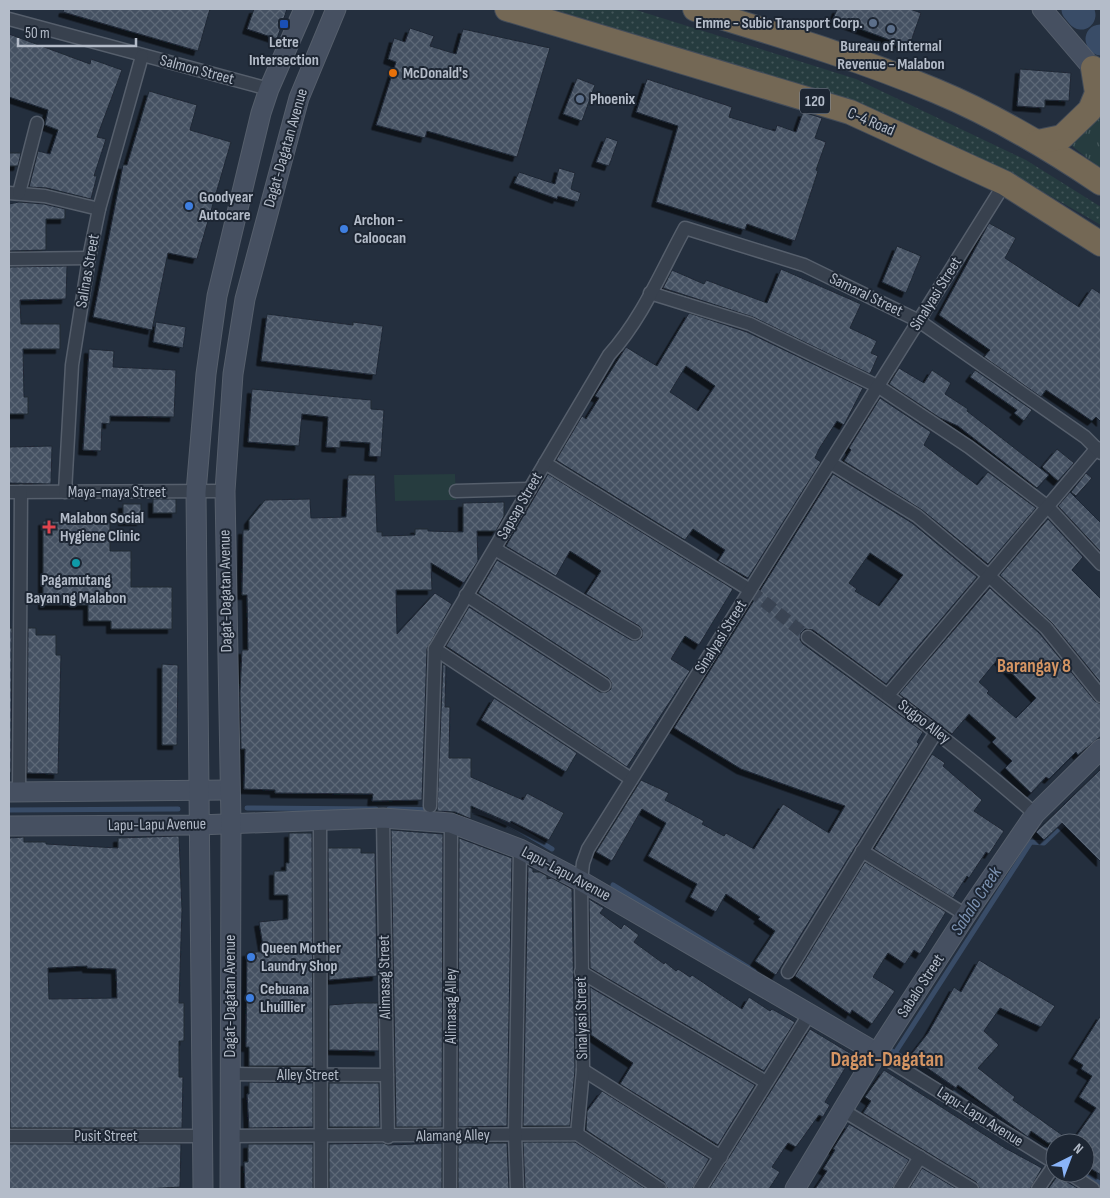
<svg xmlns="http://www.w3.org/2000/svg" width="1110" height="1198" font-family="'Sofia Sans Condensed',sans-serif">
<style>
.grass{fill:url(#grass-tufts)}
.park{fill:url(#park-dots)}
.pitch{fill:#263c3f}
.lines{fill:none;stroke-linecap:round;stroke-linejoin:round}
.stream{stroke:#394c67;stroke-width:5}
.river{stroke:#394c67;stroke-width:29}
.building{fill:url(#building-cross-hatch);stroke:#1f2835;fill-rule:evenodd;filter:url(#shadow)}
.street-tunnel{stroke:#3a4453;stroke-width:12;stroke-dasharray:12 6;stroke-linecap:butt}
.street-casing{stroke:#565f6c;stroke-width:15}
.secondary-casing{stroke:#565f6c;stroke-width:21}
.highway-casing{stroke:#434c59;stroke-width:26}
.street{stroke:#38414e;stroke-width:12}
.secondary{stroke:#465061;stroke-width:19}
.highway{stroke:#746855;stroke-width:24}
.service-dot{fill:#5c6f8a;stroke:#1d2633;stroke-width:2}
.transit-dot{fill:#1a4fb4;stroke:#1d2633;stroke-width:2}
.food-dot{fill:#e8710a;stroke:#1d2633;stroke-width:2}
.shop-dot{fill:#3f7fe0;stroke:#1d2633;stroke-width:2}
.health-dot{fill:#e0444e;stroke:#1d2633;stroke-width:2}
.culture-dot{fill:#0f9aa8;stroke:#1d2633;stroke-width:2}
.labels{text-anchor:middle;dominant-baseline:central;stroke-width:4;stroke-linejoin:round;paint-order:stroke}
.shield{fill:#1d2633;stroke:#878f9c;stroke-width:1}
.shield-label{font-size:15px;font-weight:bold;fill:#b4bcc9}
.poi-label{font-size:16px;font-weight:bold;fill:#b4bcc9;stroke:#1d2633;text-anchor:start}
.street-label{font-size:16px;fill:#b4bcc9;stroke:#1d2633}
.water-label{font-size:18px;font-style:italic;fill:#7c92b1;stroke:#1d2633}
.quarter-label{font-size:19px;font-weight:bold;fill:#d59563;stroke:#1d2633}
.district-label{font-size:21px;font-weight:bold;fill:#d59563;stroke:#1d2633}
</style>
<defs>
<pattern id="grass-tufts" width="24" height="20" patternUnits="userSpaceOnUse" patternTransform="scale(1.25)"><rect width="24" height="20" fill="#263c3f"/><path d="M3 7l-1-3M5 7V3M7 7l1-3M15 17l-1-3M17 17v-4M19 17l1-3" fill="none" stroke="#435659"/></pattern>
<pattern id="park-dots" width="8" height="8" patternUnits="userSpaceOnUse" patternTransform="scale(1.25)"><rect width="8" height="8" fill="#263c3f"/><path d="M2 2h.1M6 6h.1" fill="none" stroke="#435659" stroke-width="1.8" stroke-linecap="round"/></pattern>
<pattern id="building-cross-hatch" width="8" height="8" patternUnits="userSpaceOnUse" patternTransform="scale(1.25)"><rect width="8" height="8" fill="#455162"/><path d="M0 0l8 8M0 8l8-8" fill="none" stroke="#5d6877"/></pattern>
<filter id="shadow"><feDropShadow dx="-4.5" dy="4.5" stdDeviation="0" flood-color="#0009"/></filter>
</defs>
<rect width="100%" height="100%" fill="#242f3e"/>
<path class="grass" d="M1097,107L1101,114V166H1097L1066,141Z"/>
<path class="park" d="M553,9H633L856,79L1026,160L1101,207V225L1017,177L850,101Z"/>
<path class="pitch" d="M455,474L456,500L395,501L394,475Z"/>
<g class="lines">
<g class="stream">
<path d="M247,808L376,809"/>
<path d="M389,809L443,810"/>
<path d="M9,810L178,809"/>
<path d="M464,810C492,811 528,835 552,849"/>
<path d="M613,885L754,971"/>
<path d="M885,1047L942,1081L1055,1155"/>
<path d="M895,1053L1031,842L1044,843L1068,820"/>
<path d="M1083,1173L1101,1184"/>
</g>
<g class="river">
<path d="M1076,9L1081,15"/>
<path d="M1100,39L1101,41"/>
</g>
</g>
<g class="building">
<path d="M64,9H210L198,51L63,12Z"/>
<path d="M254,9H287L277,39L247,29Z"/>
<path d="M837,9H910L921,13L909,47L833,19Z"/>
<path d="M410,28L434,36L430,46L456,54L463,29L550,48L517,157L427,131L425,138L376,125L396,62L388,59L394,38L405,42Z"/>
<path d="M9,34L90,64L91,59L122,70L97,137L106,139L94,176H97L91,199L47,188L29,187L38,151L50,154L58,130L45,125L48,110L9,97Z"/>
<path d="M1020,69L1071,73L1069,101L1045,100V108L1017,106Z"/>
<path d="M577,78L595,85L582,121L563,114Z"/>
<path d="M647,79L732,107L729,117L775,131L777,125L796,132L803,112L822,118L815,138L826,142L816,170L818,171L795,241L747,224L745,230L656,202L678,126L636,112Z"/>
<path d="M149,91L197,105L190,130L231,142L197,259L168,253L152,330L93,317L123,165H127Z"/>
<path d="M606,137L618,141L609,166L596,162Z"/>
<path d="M9,153H21L18,166H9Z"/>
<path d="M559,168L575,173L571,189L581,193L578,202L558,196L557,199L514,183L519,172L555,184Z"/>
<path d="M19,202L44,204L65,209V219H46V250L9,251V204Z"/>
<path d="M989,223L1016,238L1005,258L1079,307L1092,288L1101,294V422L1096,417L1092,421L1046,390L1041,397L984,357L990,350L939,315Z"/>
<path d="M897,246L921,256L906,293L882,282Z"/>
<path d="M67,266L66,299L20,300L21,324H60V349H23L24,397H28V414H9V267Z"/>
<path d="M781,269L861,304L850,328L877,341L871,353L878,356L870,374L753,317L663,288L672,270L704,284L706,280L767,303Z"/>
<path d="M689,313L747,332L863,388L844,425L837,421L819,449L815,458L821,462L748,578L718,561L725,550L693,529L685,540L556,460L582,416L586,419L599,398L595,396L626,347L657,366ZM686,366L715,386L698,411L670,392Z"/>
<path d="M267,314L353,325V322L383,326L376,375L261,361Z"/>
<path d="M156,322L186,327L183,348L153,342Z"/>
<path d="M89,349L114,351L113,367L176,370L174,417L110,416V424L102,423L101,451L83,450Z"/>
<path d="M899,368L924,383L932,370L951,383L945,394L968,409L967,411L1049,475L1037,488L958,426L940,418L889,384Z"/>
<path d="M975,370L1032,410L1024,421L1014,413L1017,410L970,377Z"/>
<path d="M252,389L371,400V409L384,410L381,457L369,456L370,443L340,441V448L326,447L328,417L302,414L299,446L248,442Z"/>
<path d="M880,398L931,432L924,445L977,485L988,472L1036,508L988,564L922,510L844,461L851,450L849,448Z"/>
<path d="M52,446L51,484L9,483V447Z"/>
<path d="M1057,449L1074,463L1058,481L1042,467Z"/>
<path d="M1086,473L1092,478L1076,496L1071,492Z"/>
<path d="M548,474L733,589L699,645L685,636L671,659L690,671L627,767L446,646L469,607L600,692H607L611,689V682L608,678L478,593L497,560L631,640H638L642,637V630L639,626L586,594L601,571L598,569L570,551L556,576L506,546Z"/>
<path d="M833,474L912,523L977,577L886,684L813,630L805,629L801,633L800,640L803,644L923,732L917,742L919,744L776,975L755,961L775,931L758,919L760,917L726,894L716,912L690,897L697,884L648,856L666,823L642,809L612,861L596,852L641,780L669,793L665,800L704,821L702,824L724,836L726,833L754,849L783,804L829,833L845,806L741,769L674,728ZM870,553L903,575L879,606L855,591L857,589L849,583Z"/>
<path d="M348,475H375L377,532H382V536L415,535V529H428V531L463,532V503L504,502V516L496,531H477L478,561L464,583L431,563L432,590H396L397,634L435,593L452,604L427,649L422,800L372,801L373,794L275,793V790L244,789L245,749H241L240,693L242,650H248L247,595H242L243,530H249V520L265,500L310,499L311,518L346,517Z"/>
<path d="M1070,492L1101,523V552L1058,506Z"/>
<rect x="153" y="499" width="23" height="14"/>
<rect x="123" y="504" width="18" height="17"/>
<path d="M1048,519L1083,557L1072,570L1101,599V683L1052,623L1000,575Z"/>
<path d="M43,521L110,522V551H131V587H172V629H111V621H88V605H43Z"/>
<path d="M990,588L1040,634L1095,701L1101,704V736L1078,755L1076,752L1049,779L1046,777L1031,793L1005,768L1012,761L992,742L996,738L969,714L952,734L899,694ZM998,659L1036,698L1016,718L987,693L989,691L979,682Z"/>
<path d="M9,628H12L11,773H9Z"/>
<path d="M28,628H36V635H56V655H61L58,774L27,773Z"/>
<path d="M162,664L178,665L177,745H162Z"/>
<path d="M443,664L446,666L445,707H450L449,758H471V777L523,800L527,793L564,813L549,840L511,821L510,823L471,806V819L455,812L437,811Z"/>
<path d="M494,698L577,753L566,772L481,720Z"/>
<path d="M932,754L945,763L943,766L982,800L974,811L1004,831L989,854L986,852L969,878L967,876L953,898L874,849Z"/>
<path d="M1101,769V862L1062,823L1044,840L1036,832Z"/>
<path d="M391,830L443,834L442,1127H396Z"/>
<path d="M289,833H312L313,1066H249V1047H246L247,952H264L259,922L288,919V895H274V871H286V863H289Z"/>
<path d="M179,836L182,910L179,1003H184V1041H179V1077H183L182,1128H10L9,838L24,837V842H46V844L118,848V838ZM87,966V968L116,969L117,998L49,999L48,968Z"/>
<path d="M459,838L512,858L507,1126L458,1127Z"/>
<path d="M328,848H361V853H375L377,976L329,980Z"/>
<path d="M865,862L946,912L920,954L914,950L905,964L888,953L873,977L895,991L872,1024L852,1010L850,1014L795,976Z"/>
<path d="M528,866L533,869V872H540L547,876V879L552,878L572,889L575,1070L570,1126H523Z"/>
<path d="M589,899L604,908L600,913L621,929L624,924L639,935L634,942L664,964L665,962L676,971L678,969L690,977L692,975L742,1009L749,997L770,1011L772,1009L795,1022L764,1071L590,968Z"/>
<path d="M979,960L1055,1006L1041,1027L1000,1008L984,1031L999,1045L978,1068L1015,1097L1013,1100L1072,1142L1096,1108L1079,1097L1092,1076L1081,1069L1083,1065L1073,1059L1101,1015V1175L1085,1165V1143H1048L1031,1131L1028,1137L958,1085L956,1088L910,1056L928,1033L954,987L961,992Z"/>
<path d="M590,987L755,1085L718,1145L620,1084L633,1063L591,1035Z"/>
<path d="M357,1003H378L379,1051L329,1050V1005Z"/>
<path d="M810,1029L853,1055L825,1102L830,1105L823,1117L819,1115L796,1147L788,1143L772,1167L780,1172L769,1189H709Z"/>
<path d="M884,1070L1005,1148L1042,1168L1030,1189H980L976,1182L863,1113L871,1101L865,1097Z"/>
<path d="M249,1082L313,1083V1127L249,1128L247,1094H249Z"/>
<path d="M329,1083H379L380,1127H329Z"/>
<path d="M602,1091L709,1159L692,1189H668L664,1182L586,1130L587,1111Z"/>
<path d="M849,1124L909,1160L892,1189H815L827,1171L823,1169L835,1150L833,1149Z"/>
<path d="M523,1142H575L646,1189H525Z"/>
<path d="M383,1143L388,1145L442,1143V1189H329V1144Z"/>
<path d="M458,1143H507L509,1189H458Z"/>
<path d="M9,1144H181L180,1187L145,1189H9Z"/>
<path d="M248,1144H313V1189H245L244,1162H248Z"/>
<path d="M922,1168L957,1189H909Z"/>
<path d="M1058,1175L1064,1180L1079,1189H1048Z"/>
</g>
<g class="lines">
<path class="street-tunnel" d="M750,590L808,637"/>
<defs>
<g id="street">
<path d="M9,19L269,89"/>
<path d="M9,193L45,196L99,209"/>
<path d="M19,193L37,123"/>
<path d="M9,259L89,258"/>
<path d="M650,293L750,324L879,387L969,447L1048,507L1101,564"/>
<path d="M545,463L750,590"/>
<path d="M831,463L917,516L989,576L1046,628L1101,696"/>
<path d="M456,491L530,489"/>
<path d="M9,492L225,491"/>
<path d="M65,492L72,365L89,258L99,209L142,56"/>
<path d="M495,549L635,633"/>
<path d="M466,595L604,685"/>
<path d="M808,637C886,694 963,750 1035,814"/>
<path d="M435,649L631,779"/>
<path d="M888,695L1097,448"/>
<path d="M19,792L21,492"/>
<path d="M430,806L435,649L609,355C642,319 662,270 685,228L804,265L919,321L1085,437L1101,453"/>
<path d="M383,818L388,1137"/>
<path d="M320,821L321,1189"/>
<path d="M862,851L966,915"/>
<path d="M581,972L766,1082"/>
<path d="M788,972L936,732"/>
<path d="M877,1053L1055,1163"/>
<path d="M583,1070L721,1157"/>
<path d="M229,1074L387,1075"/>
<path d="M844,1111L972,1189"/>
<path d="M577,1134L583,1070L581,881L583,863L588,849L1005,183"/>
<path d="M9,1136H204"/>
<path d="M229,1136L577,1134L660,1189"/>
<path d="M1069,1173L1093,1189"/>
<path d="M450,1189L451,823"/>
<path d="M517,1189L515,1134L520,849"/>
<path d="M700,1189L810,1013"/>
<path d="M900,1189L920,1157"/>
<path d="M1038,1189L1055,1164"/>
</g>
<g id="secondary">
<path d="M1042,9L1101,78"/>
<path d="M9,792L229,790"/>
<path d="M9,826L199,825L383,818L451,823L520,849L581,881L877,1053"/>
<path d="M203,1189L196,492L206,374L217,296L261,113L269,89L304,9"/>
<path d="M230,1189L231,823L225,491L233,374L245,299L299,98L336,9"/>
<path d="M795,1189L877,1053L966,915L1035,814L1101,749"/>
</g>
<g id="highway">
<path d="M507,9L850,112L1005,183L1101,244"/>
<path d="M695,9C776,34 858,58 936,91C994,115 1049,148 1101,183"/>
<path d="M1038,142L1062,137L1090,110L1097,93L1093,68"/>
</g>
</defs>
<use href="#street" class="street-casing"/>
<use href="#secondary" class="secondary-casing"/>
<use href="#highway" class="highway-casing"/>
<use href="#street" class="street"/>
<use href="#secondary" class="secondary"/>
<use href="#highway" class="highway"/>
</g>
<g class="service-dot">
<circle cx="873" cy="23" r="5"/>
<circle cx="891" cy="29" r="5"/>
<circle cx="580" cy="99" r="5"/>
</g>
<rect class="transit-dot" x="279" y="19" width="10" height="10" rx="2.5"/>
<circle class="food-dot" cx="393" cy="73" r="5"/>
<g class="shop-dot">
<circle cx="189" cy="206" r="5"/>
<circle cx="344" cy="229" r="5"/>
<circle cx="251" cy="957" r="5"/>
<circle cx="250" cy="998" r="5"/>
</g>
<path class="health-dot" d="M46.5 519.5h5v5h5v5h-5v5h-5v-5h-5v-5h5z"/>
<circle class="culture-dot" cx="76" cy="563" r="5"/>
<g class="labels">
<rect class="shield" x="800" y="88.5" width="30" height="25" rx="4"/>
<g class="shield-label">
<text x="815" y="101">120</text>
</g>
<g class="poi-label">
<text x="863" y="23" text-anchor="end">Emme - Subic Transport Corp.</text>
<text x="284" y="42" text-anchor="middle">Letre<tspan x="284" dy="18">Intersection</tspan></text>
<text x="891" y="46" text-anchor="middle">Bureau of Internal<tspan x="891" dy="18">Revenue - Malabon</tspan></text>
<text x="403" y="73">McDonald's</text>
<text x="590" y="99">Phoenix</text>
<text x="199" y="197">Goodyear<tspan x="199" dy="18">Autocare</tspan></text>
<text x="354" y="220">Archon -<tspan x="354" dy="18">Caloocan</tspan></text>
<text x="60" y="518">Malabon Social<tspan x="60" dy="18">Hygiene Clinic</tspan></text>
<text x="76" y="580" text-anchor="middle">Pagamutang<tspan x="76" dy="18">Bayan ng Malabon</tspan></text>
<text x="261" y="948">Queen Mother<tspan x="261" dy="18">Laundry Shop</tspan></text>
<text x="260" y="989">Cebuana<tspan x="260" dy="18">Lhuillier</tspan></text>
</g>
<g class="street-label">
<text transform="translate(197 70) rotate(15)">Salmon Street</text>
<text transform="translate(871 122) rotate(23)">C-4 Road</text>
<text transform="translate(286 148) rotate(-74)">Dagat-Dagatan Avenue</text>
<text transform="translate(88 271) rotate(-80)">Salinas Street</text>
<text transform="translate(936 294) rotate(-58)">Sinalyasi Street</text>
<text transform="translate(866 295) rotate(26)">Samaral Street</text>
<text x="117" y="492">Maya-maya Street</text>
<text transform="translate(520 506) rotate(-60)">Sapsap Street</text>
<text transform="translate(226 591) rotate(-91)">Dagat-Dagatan Avenue</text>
<text transform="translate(721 637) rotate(-58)">Sinalyasi Street</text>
<text transform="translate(924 722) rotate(38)">Sugpo Alley</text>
<text transform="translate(157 825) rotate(-1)">Lapu-Lapu Avenue</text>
<text transform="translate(566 874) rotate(28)">Lapu-Lapu Avenue</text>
<text transform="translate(385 977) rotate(-91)">Alimasag Street</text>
<text transform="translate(921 986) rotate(-57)">Sabalo Street</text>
<text transform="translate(230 996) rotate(-90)">Dagat-Dagatan Avenue</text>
<text transform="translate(451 1006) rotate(-90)">Alimasag Alley</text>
<text transform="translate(582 1018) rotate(-91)">Sinalyasi Street</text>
<text x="308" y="1075">Alley Street</text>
<text transform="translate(980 1117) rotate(32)">Lapu-Lapu Avenue</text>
<text x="106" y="1136">Pusit Street</text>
<text transform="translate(453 1136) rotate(-1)">Alamang Alley</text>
</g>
<g class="water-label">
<text transform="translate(976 901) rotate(-57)">Sabalo Creek</text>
</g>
<g class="quarter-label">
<text x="1034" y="666">Barangay 8</text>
</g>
<g class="district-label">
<text x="887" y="1059">Dagat-Dagatan</text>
</g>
</g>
<rect width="1110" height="1198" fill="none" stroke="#b4bcc9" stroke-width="20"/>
<g transform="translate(1070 1158) rotate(42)"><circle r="24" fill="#1d2633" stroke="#59626f"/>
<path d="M0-4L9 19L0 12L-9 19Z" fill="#8ab4f8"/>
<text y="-8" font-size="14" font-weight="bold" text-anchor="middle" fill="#b4bcc9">N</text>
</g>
<path d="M18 38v8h118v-8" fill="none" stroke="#b4bcc9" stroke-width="2.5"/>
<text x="25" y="38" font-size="15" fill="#b4bcc9" stroke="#1d2633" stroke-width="4" paint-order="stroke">50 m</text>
</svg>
